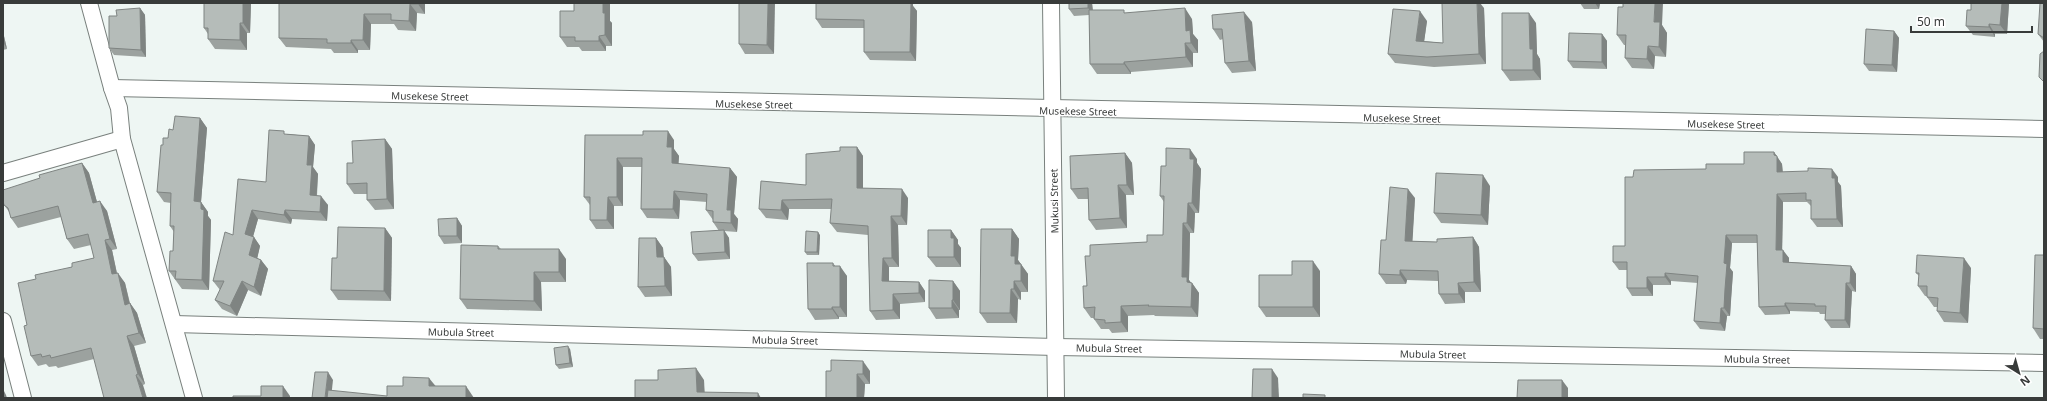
<svg xmlns="http://www.w3.org/2000/svg" width="2047" height="401" font-family="'Noto Sans',sans-serif">
<style>
.lines{fill:none;stroke-linecap:round;stroke-linejoin:round}
.minor-casing{stroke:#79807d;stroke-width:18}
.minor{stroke:#fff;stroke-width:16}
.wall{fill:#9ca29f}
.shaded-wall{fill:#7f8482}
.building{fill:#b5bcb9;stroke:#7f8482}
.labels{text-anchor:middle;dominant-baseline:central;stroke-width:3;stroke-linejoin:round;paint-order:stroke}
.street-label{font-size:10px;fill:#383b3a;stroke:#fff}
</style>
<rect width="100%" height="100%" fill="#eef6f3"/>
<g class="lines">
<defs>
<g id="minor">
<path d="M89,3L112,88L119,108L122,139L194,398"/>
<path d="M1051,3L1056,398"/>
<path d="M112,88C756,104 1400,120 2044,129"/>
<path d="M3,173L122,139"/>
<path d="M3,321L23,398"/>
<path d="M174,324L1056,347L2044,363"/>
</g>
</defs>
<use href="#minor" class="minor-casing"/>
<use href="#minor" class="minor"/>
</g>
<g class="wall">
<path d="M204,3H251L250,33H247V50L215,49L208,39V34L204,28Z"/>
<path d="M279,3H425V14L417,13L416,31L398,30L394,24H371L370,50H358V53H334L331,49L286,47L279,38Z"/>
<path d="M610,3V21L612,23V46H606V51H582L579,47H567L560,37L574,11Z"/>
<path d="M739,3L774,54H745L739,44Z"/>
<path d="M816,3H913V6L917,11L916,61L870,60L864,52V28H822L816,19Z"/>
<path d="M1069,3H1092L1093,10L1192,19L1193,34L1198,40V53H1193V67L1131,72V74H1097L1090,64L1089,15L1074,16L1069,9Z"/>
<path d="M1580,3H1600L1599,9H1584Z"/>
<path d="M2009,3L2007,34H1995V37L1973,35L1966,26L1971,10Z"/>
<path d="M2044,3V42L2038,34Z"/>
<path d="M1623,7L1662,25L1667,33L1666,57L1655,56L1654,69L1632,68L1625,58V45H1624L1617,35Z"/>
<path d="M140,8L145,15L146,57L114,55L109,48Z"/>
<path d="M1484,8L1486,64L1434,67L1395,63L1388,54L1427,21L1424,41L1443,43Z"/>
<path d="M1252,22L1256,71L1232,73L1225,63L1223,39L1220,40L1213,29Z"/>
<path d="M1536,23L1537,54L1540,59L1541,80L1510,81L1502,70Z"/>
<path d="M1894,31L1899,38L1897,72L1869,71L1864,64Z"/>
<path d="M3,32L7,49L3,50Z"/>
<path d="M1602,34L1607,41V69L1573,68L1568,61Z"/>
<path d="M200,118L207,128L201,202L208,212V216L211,220L209,290L182,289L169,271L173,251L174,232L170,226L171,203L164,202L157,192L168,138L173,130Z"/>
<path d="M287,134L309,136L315,145L313,167L318,174L317,196L328,205L327,221L292,219L291,224L258,219L253,236L260,246L257,258L261,260L268,269L261,296L248,290L237,316L222,309L215,300L220,290L213,281L233,235L266,182Z"/>
<path d="M585,135L674,140V149L679,156L678,164L730,168L737,177L734,214L738,219L737,232L724,231L729,238L730,259L698,261L693,254L719,231L713,222V220L706,210L707,202L680,200L679,219L647,218L641,209L642,167H623V206H614V229H596L590,220V205L584,197Z"/>
<path d="M385,139L392,149L394,209L375,210L367,200V194H354L347,184L353,163Z"/>
<path d="M857,147L863,156V188L908,198L907,225H898L899,267H889V281L919,282L925,291V302L900,304V319L876,320L870,311L868,235L837,232L830,223L832,209H789L788,220L766,218L759,209L806,185L840,151Z"/>
<path d="M1774,152L1782,164L1783,172L1838,177V182L1841,186L1843,227H1817L1811,219V206L1807,202H1783L1782,250L1789,258V262L1851,266L1856,274V292L1852,291L1850,328H1831L1825,320V314H1820L1819,312L1790,311V314L1765,315L1759,307L1757,243H1732L1730,268L1733,272L1731,298L1730,316H1727L1725,331L1700,329L1694,321L1698,283L1671,281V285H1653V296H1632L1627,288V270H1619L1613,262L1625,246L1633,177L1706,169L1744,164Z"/>
<path d="M1125,153L1132,163L1134,195H1126L1127,228L1096,230L1089,220L1088,199H1078L1071,189Z"/>
<path d="M1197,159V163L1201,169L1199,213H1195L1194,233H1190L1189,280L1191,283H1192L1199,293L1198,317L1155,316L1154,315L1128,316V332L1112,333L1109,329H1101L1094,319V318H1091L1084,308L1090,256L1147,242L1163,235L1164,202L1160,196Z"/>
<path d="M82,163L89,173L97,202L107,211L117,249L112,250L117,273L125,283L130,303L137,313L146,343L134,346L145,384L143,385L94,359L58,368L56,366L49,367L46,364L38,366L31,356L27,325L36,279L72,267L94,258L91,245L74,249L67,239L61,217L18,228L11,218L10,213L4,205Z"/>
<path d="M1490,186L1488,225L1441,223L1434,213Z"/>
<path d="M1415,198L1412,241L1437,242L1473,237L1479,247L1481,292H1465V303L1445,304L1439,294L1438,281L1407,280L1406,284H1386L1379,274L1386,240Z"/>
<path d="M457,218L462,226V243L444,244L439,236Z"/>
<path d="M385,228L392,238L391,301L338,300L331,290L337,258Z"/>
<path d="M1012,229L1019,239L1018,260L1028,274V292H1021V300L1018,299L1017,323H987L980,313Z"/>
<path d="M951,230L958,240V244L961,248V267H936L928,257Z"/>
<path d="M820,235L819,255H807L805,252Z"/>
<path d="M656,238L663,248L664,257L671,267L672,296L645,297L638,287Z"/>
<path d="M498,246L501,249L566,259V282H541L542,311L467,309L460,299Z"/>
<path d="M2044,255V339H2040L2033,328Z"/>
<path d="M835,266L847,276V317H839V319L815,320L808,309Z"/>
<path d="M1971,268L1968,323L1944,322L1937,311V307H1934L1927,297V296H1925L1918,286L1919,276L1916,273Z"/>
<path d="M1320,271V317H1266L1259,307L1292,275Z"/>
<path d="M953,281L960,291V310H959V318L936,319L929,308Z"/>
<path d="M570,349L573,367L559,369L556,365Z"/>
<path d="M826,371H870V384H865L864,398H826Z"/>
</g>
<g class="shaded-wall">
<path d="M243,3H251L250,33L243,23Z"/>
<path d="M418,3H425V14L418,4Z"/>
<path d="M603,3H610V21L612,23V46L605,35L603,13Z"/>
<path d="M768,3H775L774,54L767,45Z"/>
<path d="M908,3H913V6L917,11L916,61L910,52Z"/>
<path d="M1088,3H1092L1093,15L1088,8Z"/>
<path d="M1477,3H1480L1484,8L1486,64L1479,54Z"/>
<path d="M1595,3H1600L1599,9Z"/>
<path d="M1655,3H1663L1662,25L1667,33L1666,57L1659,47L1654,22Z"/>
<path d="M2002,3H2009L2007,34L2000,25Z"/>
<path d="M410,4L417,13L416,31L409,21Z"/>
<path d="M140,8L145,15L146,57L141,50Z"/>
<path d="M1185,8L1192,19L1193,34L1198,40V53L1191,43L1186,31Z"/>
<path d="M1420,11L1427,21L1423,50L1416,41Z"/>
<path d="M1244,12L1252,22L1256,71L1249,61Z"/>
<path d="M1529,13L1536,23L1537,54L1540,59L1541,80L1533,70L1530,49Z"/>
<path d="M364,14L371,24L370,50L363,40Z"/>
<path d="M240,23L247,33V50L240,40Z"/>
<path d="M1989,24L1995,34V37L1989,27Z"/>
<path d="M1894,31L1899,38L1897,72L1892,65Z"/>
<path d="M3,32L7,49L3,42Z"/>
<path d="M1602,34L1607,41V69L1602,62Z"/>
<path d="M599,36L606,46V51L599,41Z"/>
<path d="M351,40L358,50V53L351,43Z"/>
<path d="M1185,43L1193,53V67L1186,57Z"/>
<path d="M1648,46L1655,56L1654,69L1647,59Z"/>
<path d="M1124,62L1131,72V74L1124,64Z"/>
<path d="M200,118L207,128L201,202L208,212V216L211,220L209,290L202,280L194,201Z"/>
<path d="M668,131L674,140V149L679,156L678,173L672,163L667,147Z"/>
<path d="M309,136L315,145L313,167L318,174L316,204L310,195L307,165Z"/>
<path d="M385,139L392,149L394,209L387,199Z"/>
<path d="M857,147L863,156V197L857,188Z"/>
<path d="M1190,149L1197,159V163L1201,169L1199,213L1192,203L1190,159Z"/>
<path d="M1774,152L1782,164L1783,180L1777,172Z"/>
<path d="M1125,153L1132,163L1134,195L1127,185Z"/>
<path d="M617,158L623,167V206L617,197Z"/>
<path d="M82,163L89,173L100,213L93,203Z"/>
<path d="M730,168L737,177L734,214L738,219L737,232L731,223L727,210Z"/>
<path d="M1832,169L1838,177V182L1841,186L1843,227L1837,219L1832,178Z"/>
<path d="M1483,175L1490,186L1488,225L1481,215Z"/>
<path d="M1118,185L1126,195L1127,228L1120,218Z"/>
<path d="M902,189L908,198L907,225L901,216Z"/>
<path d="M1408,189L1415,198L1412,250L1405,241Z"/>
<path d="M674,191L680,200L679,219L673,209Z"/>
<path d="M1777,194L1783,202L1782,258L1776,250Z"/>
<path d="M321,196L328,205L327,221L320,212Z"/>
<path d="M608,197L614,206V229L607,220Z"/>
<path d="M782,200L789,209L788,220L781,210Z"/>
<path d="M100,201L107,211L117,249L110,239Z"/>
<path d="M1188,203L1195,213L1194,233L1187,223Z"/>
<path d="M252,210L258,219L251,244L245,234Z"/>
<path d="M285,210L292,219L291,224L284,215Z"/>
<path d="M891,216L898,225L899,267L892,258Z"/>
<path d="M457,218L462,226V243L457,236Z"/>
<path d="M1183,223L1190,233L1189,280L1192,284V283L1199,293L1198,317L1191,307L1182,277Z"/>
<path d="M385,228L392,238L391,301L384,291Z"/>
<path d="M1012,229L1019,239L1018,260L1028,274V292L1021,281L1015,264L1011,256Z"/>
<path d="M724,230L729,238L730,259L725,252Z"/>
<path d="M951,230L958,240V244L961,248V267L954,257L951,238Z"/>
<path d="M818,232L820,235L819,255L817,252Z"/>
<path d="M1726,235L1732,243L1730,268L1733,272L1730,316L1724,308V263Z"/>
<path d="M254,237L260,246L256,264L249,255Z"/>
<path d="M1473,237L1479,247L1481,292L1474,282Z"/>
<path d="M656,238L663,248L664,267L657,257Z"/>
<path d="M105,240L112,250L119,284L112,274Z"/>
<path d="M559,249L566,259V282L559,272Z"/>
<path d="M1783,250L1789,258V270L1783,262Z"/>
<path d="M664,257L671,267L672,296L665,286Z"/>
<path d="M883,258L889,267V290L882,281Z"/>
<path d="M1964,258L1971,268L1968,323L1960,313Z"/>
<path d="M261,260L268,269L261,296L254,287Z"/>
<path d="M1313,261L1320,271V317L1313,307Z"/>
<path d="M833,263L840,273V266L847,276V317L840,307Z"/>
<path d="M1851,266L1856,274V292L1850,283Z"/>
<path d="M1400,270L1407,280L1406,284L1400,275Z"/>
<path d="M534,272L541,282L542,311L534,301Z"/>
<path d="M118,273L125,283L132,314L125,305Z"/>
<path d="M1665,273L1671,281V285L1665,277Z"/>
<path d="M1647,277L1653,285V296L1647,288Z"/>
<path d="M242,281L248,290L237,316L230,306Z"/>
<path d="M953,281L960,291V310L953,300Z"/>
<path d="M1014,281L1021,292V300L1014,289Z"/>
<path d="M919,282L925,291V302L919,293Z"/>
<path d="M1458,283L1465,292V303L1459,294Z"/>
<path d="M1846,283L1852,291L1850,328L1845,320Z"/>
<path d="M1011,289L1018,299L1017,323L1010,313Z"/>
<path d="M893,294L900,304V319L893,310Z"/>
<path d="M952,300L959,310V318L952,308Z"/>
<path d="M130,303L137,313L146,343L139,333Z"/>
<path d="M1785,303L1790,311V314L1785,306Z"/>
<path d="M1121,306L1128,316V332L1121,322Z"/>
<path d="M832,307L839,317V319L832,309Z"/>
<path d="M1721,308L1727,316L1725,331L1720,323Z"/>
<path d="M127,336L134,346L145,384L138,374Z"/>
<path d="M568,346L570,349L573,367L570,363Z"/>
<path d="M863,361L870,371V384L863,374Z"/>
<path d="M696,368L704,380L705,398L697,392Z"/>
<path d="M1272,369L1278,378L1279,398H1272Z"/>
<path d="M328,372L333,380L331,398H325Z"/>
<path d="M857,374L865,384L864,398H857Z"/>
<path d="M136,375L143,385L147,398H143Z"/>
<path d="M429,378L438,389L429,386Z"/>
<path d="M1562,380L1568,388V398H1562Z"/>
<path d="M283,386L290,396V398H283Z"/>
<path d="M466,386L474,398H466Z"/>
<path d="M3,389L6,395L7,398H3Z"/>
<path d="M758,393L761,398H758Z"/>
</g>
<g class="building">
<path d="M204,3H243V23H240V40L208,39V28H204Z"/>
<path d="M279,3H418V4H410L409,21L391,20V14H364L363,40H351V43H327V39L279,38Z"/>
<path d="M574,3H603V13H605V35L599,36V41H575V37H560V11H574Z"/>
<path d="M739,3H768L767,45L739,44Z"/>
<path d="M816,3H911L910,52H864V20L816,19Z"/>
<path d="M1069,3H1088V8L1069,9Z"/>
<path d="M1442,3H1477L1479,54L1427,57L1388,54L1393,9L1420,11L1416,41L1443,43Z"/>
<path d="M1623,3H1655L1654,22H1660L1659,47L1648,46L1647,59L1625,58L1626,35H1617L1618,7H1623Z"/>
<path d="M1971,3H2002L2000,25L1989,24V27L1966,26L1967,10H1971Z"/>
<path d="M2040,3H2044V38L2038,34Z"/>
<path d="M140,8L141,50L109,48V16H117L116,10Z"/>
<path d="M1185,8L1186,31L1190,30L1191,43H1185L1186,57L1124,62V64H1090L1089,10H1124V13Z"/>
<path d="M1244,12L1249,61L1225,63L1222,29H1213L1212,15Z"/>
<path d="M1502,13H1529L1530,49H1533V70H1502Z"/>
<path d="M1866,29L1894,31L1892,65L1864,64Z"/>
<path d="M1569,33L1602,34V62L1568,61Z"/>
<path d="M2044,51V82L2039,77L2040,54Z"/>
<path d="M175,116L200,118L194,201L201,202V209L204,210L202,280L175,279L176,271H169L170,251H173L174,226H170L171,193L157,192L161,145H163V138H168L169,129L173,130Z"/>
<path d="M269,130L284,131V134L309,136L307,165H312L310,195L321,196L320,212L285,210L284,215L252,210L245,234L254,237L249,255L261,260L254,287L242,281L230,306L215,300L224,281H213L225,232L233,235L238,179L266,182Z"/>
<path d="M643,131H668L667,147H672V163L730,168L727,210H731V223L713,222V211L706,210L707,194L674,191L673,209H641L642,158H617V197H608L607,220H590V197H584L585,135H643Z"/>
<path d="M385,139L387,199L367,200V183L347,184V163H353L352,141Z"/>
<path d="M840,147H857V188L902,189L901,216H891L892,258H883L882,281L919,282V293L893,294V310L870,311L868,226L830,223L832,199L782,200L781,210L759,209L761,181L806,185V154L840,151Z"/>
<path d="M1166,148L1190,149V159H1194L1192,203H1188L1187,223H1183L1182,277H1187V282L1192,283L1191,307L1148,306L1149,305L1121,306V322L1105,323V320L1094,319L1095,307L1084,308L1083,286H1087L1085,256H1090V245L1147,242V235H1163L1164,196H1160L1161,166H1166Z"/>
<path d="M1744,152H1774V155L1777,156V172L1808,171V168L1832,169V178H1835L1837,219H1811V200H1806V193L1777,194L1776,250H1783V262L1851,266L1850,283H1846L1845,320H1825L1826,306H1815V304L1785,303V306L1759,307L1757,235H1726L1724,263L1727,264L1725,289L1724,308H1721L1720,323L1694,321L1698,276L1665,273V277H1647V288H1627V262H1613V246H1625V177H1633L1634,170L1706,169V164H1744Z"/>
<path d="M1125,153L1127,185H1118L1120,218L1089,220L1088,188L1071,189L1070,156Z"/>
<path d="M82,163L93,203L100,201L110,239L105,240L112,274L118,273L125,305L130,303L139,333L127,336L138,374L136,375L143,398H104L91,348L51,358L50,355L42,357L41,354L31,356L24,326L27,325L18,283L36,279L35,275L72,267V263L94,258L88,234L67,239L58,206L11,218L8,208L4,205L3,201V190L40,178L39,175Z"/>
<path d="M1436,173L1483,175L1481,215L1434,213Z"/>
<path d="M1390,187L1408,189L1405,241L1437,242V239L1473,237L1474,282L1458,283L1459,294H1439L1438,271L1400,270V275L1379,274L1381,240H1386Z"/>
<path d="M457,218V236H439L438,219Z"/>
<path d="M338,227L385,228L384,291L331,290L332,258H337Z"/>
<path d="M981,229H1012L1011,256H1015V264H1021V281H1014V289H1011L1010,313H980Z"/>
<path d="M724,230L725,252L693,254L691,232Z"/>
<path d="M928,230H951V238H954V257H928Z"/>
<path d="M806,231L818,232L817,252H805Z"/>
<path d="M639,238H656L657,257H664L665,286L638,287Z"/>
<path d="M461,245L498,246V249H559V272H534V301L460,299Z"/>
<path d="M1917,255L1964,258L1960,313L1937,311L1938,298L1927,297V286H1918L1919,273H1916Z"/>
<path d="M2035,255H2044V329L2033,328Z"/>
<path d="M1292,261H1313V307H1259V275H1292Z"/>
<path d="M807,263H833V266H840V307H832V309H808Z"/>
<path d="M929,280L953,281V300H952V308H929Z"/>
<path d="M568,346L570,363L556,365L554,348Z"/>
<path d="M831,360L863,361V374H857V398H826V371H831Z"/>
<path d="M696,368L697,392L758,393V398H635V380H658V370Z"/>
<path d="M1253,369H1272V398H1252Z"/>
<path d="M315,372H328L325,398H312Z"/>
<path d="M403,377L429,378V386H466V398H327L328,390L387,396V386H403Z"/>
<path d="M1518,380H1562V398H1517Z"/>
<path d="M261,386H283V398H233V396H261Z"/>
<path d="M1303,394L1325,395V398H1303Z"/>
</g>
<g class="labels">
<g class="street-label">
<text transform="translate(430 96) rotate(1)">Musekese Street</text>
<text transform="translate(754 104) rotate(1)">Musekese Street</text>
<text transform="translate(1078 111) rotate(1)">Musekese Street</text>
<text transform="translate(1402 118) rotate(1)">Musekese Street</text>
<text transform="translate(1726 124) rotate(1)">Musekese Street</text>
<text transform="translate(1054 201) rotate(-91)">Mukusi Street</text>
<text transform="translate(461 332) rotate(1)">Mubula Street</text>
<text transform="translate(785 340) rotate(1)">Mubula Street</text>
<text transform="translate(1109 348) rotate(1)">Mubula Street</text>
<text transform="translate(1433 354) rotate(1)">Mubula Street</text>
<text transform="translate(1757 359) rotate(1)">Mubula Street</text>
</g>
</g>
<rect width="2047" height="401" fill="none" stroke="#383b3a" stroke-width="8"/>
<g transform="translate(2019 373) rotate(143)" stroke="#ffffff" stroke-width="3" paint-order="stroke">
<path d="M0-3L7 15L0 10L-7 15Z" fill="#383b3a"/>
<text y="-6" font-size="11" font-weight="bold" text-anchor="middle" fill="#383b3a">N</text>
</g>
<path d="M1911 26v6h121v-6" fill="none" stroke="#383b3a" stroke-width="2"/>
<text x="1917" y="26" font-size="12" fill="#383b3a" stroke="#ffffff" stroke-width="3" paint-order="stroke">50 m</text>
</svg>
